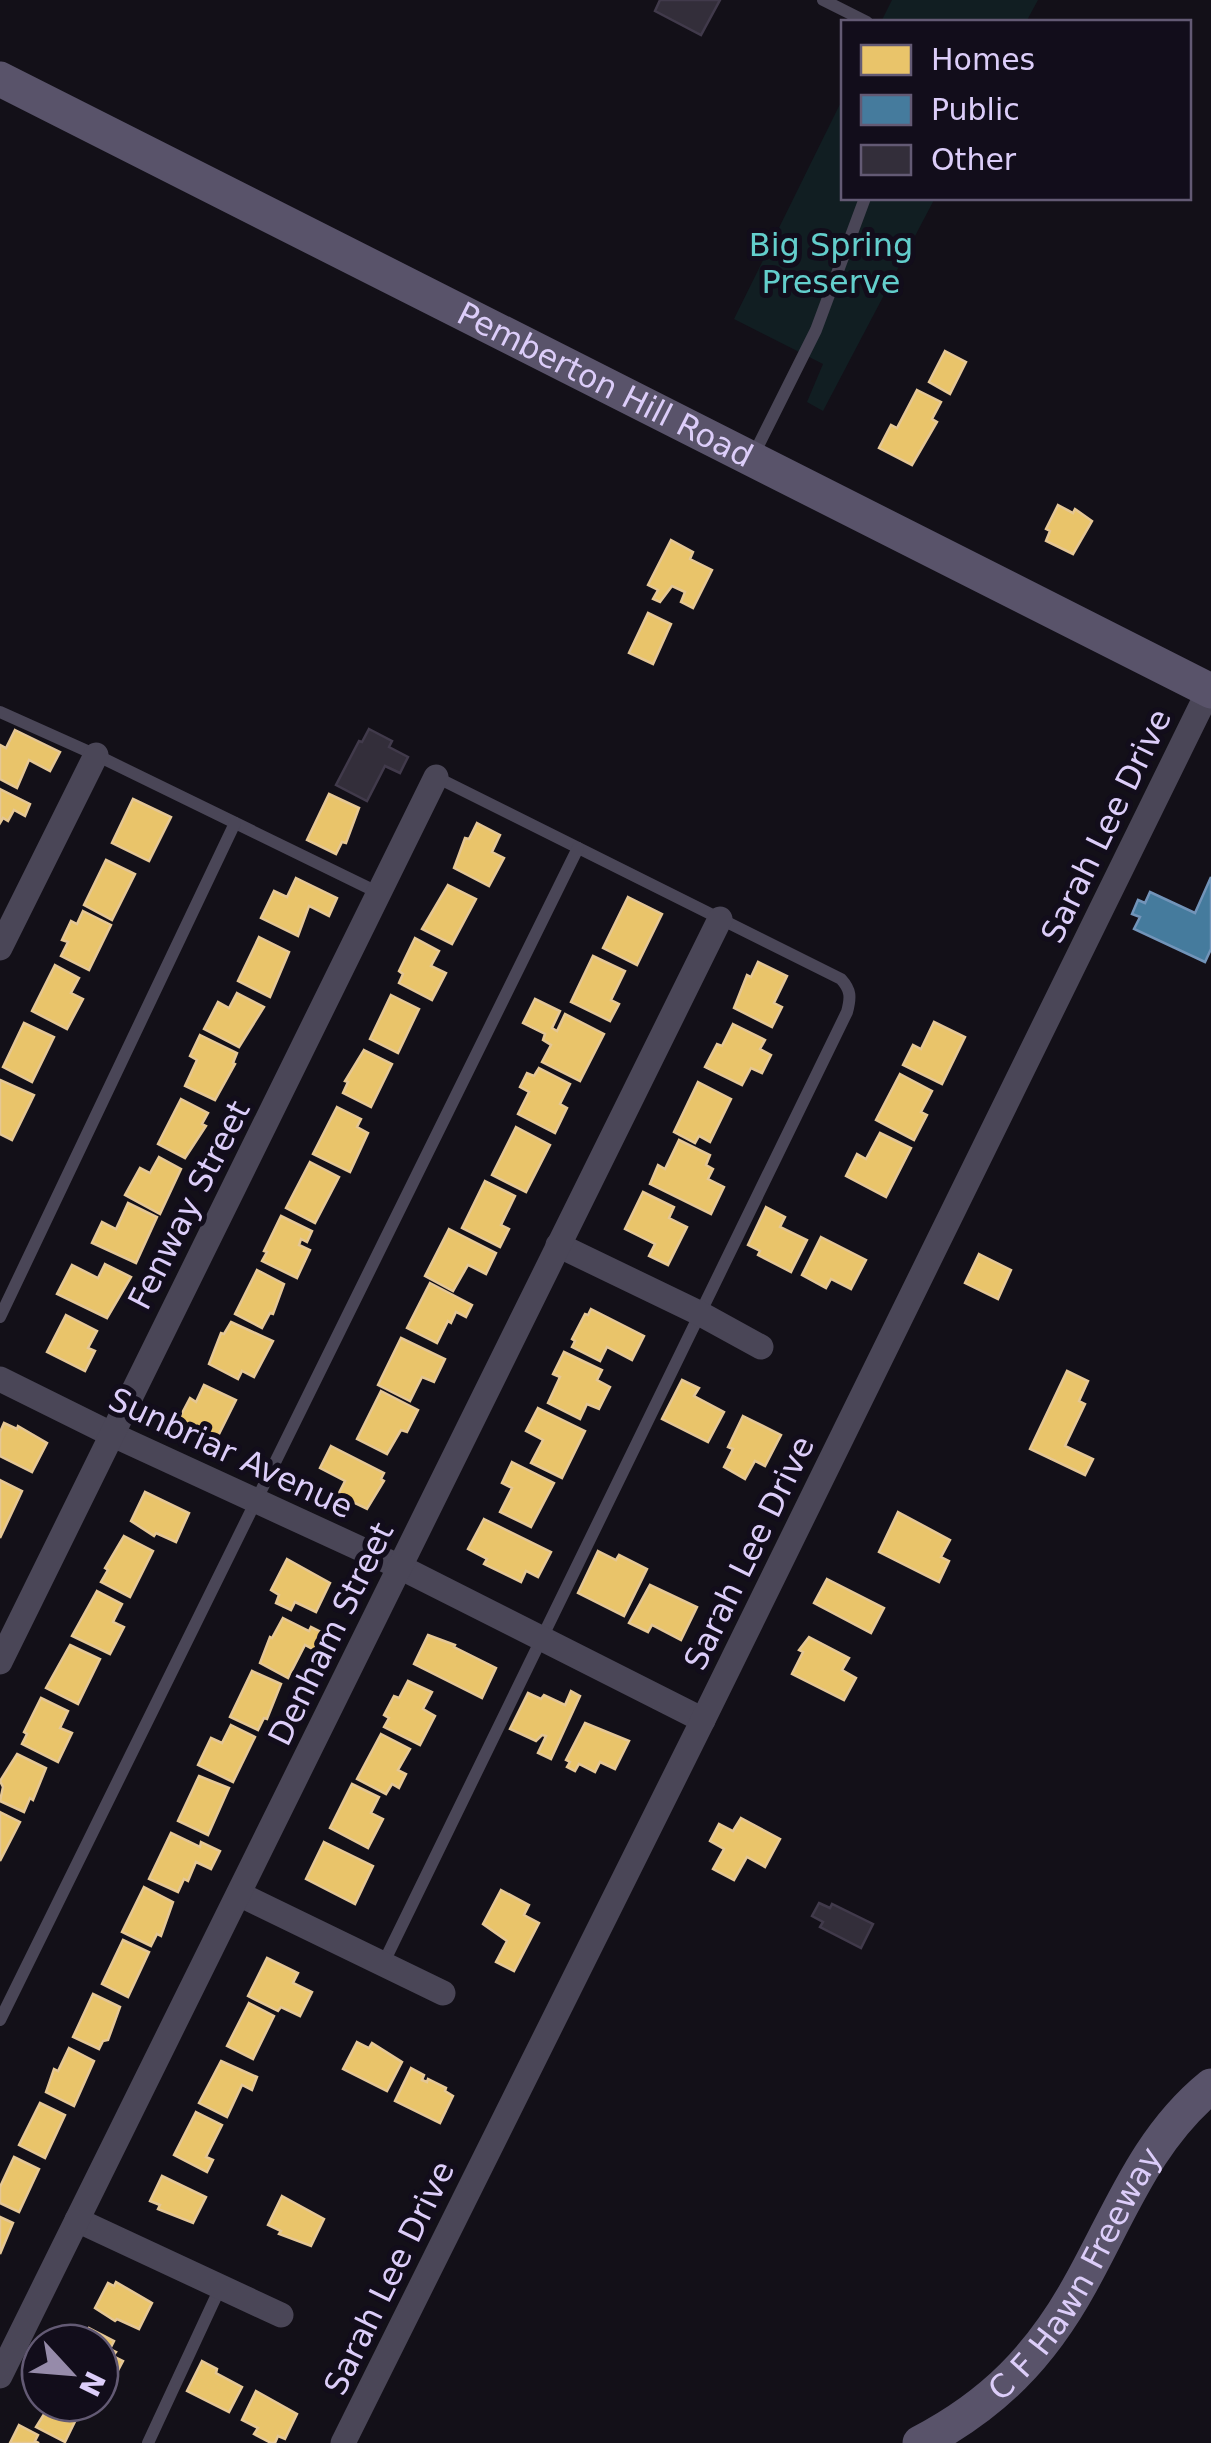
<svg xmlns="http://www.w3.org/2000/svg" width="1211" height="2443" font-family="'DejaVu Sans',sans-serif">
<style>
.green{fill:#111e22}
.homes{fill:#e9c46a;stroke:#e5c795;stroke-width:2.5}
.public{fill:#457b9d;stroke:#7294b9;stroke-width:2.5}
.building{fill:#332e3a;stroke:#413a4b;stroke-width:2.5}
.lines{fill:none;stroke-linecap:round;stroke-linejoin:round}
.lane{stroke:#4a4657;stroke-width:12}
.street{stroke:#4a4657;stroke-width:25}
.secondary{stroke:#59536a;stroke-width:35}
.labels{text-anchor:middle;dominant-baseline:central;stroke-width:10;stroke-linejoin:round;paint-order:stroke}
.park-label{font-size:32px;fill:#63cecc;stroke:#120d1b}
.street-label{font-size:32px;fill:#dccdf9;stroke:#120d1b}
</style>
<rect width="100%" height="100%" fill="#131018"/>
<g class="green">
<path d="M892,0H1038L1026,22H881Z"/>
<path d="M843,98L844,198H935L823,411L807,402L823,364L734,319Z"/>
</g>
<g class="homes">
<path d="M945,351L966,362L950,394L929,382Z"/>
<path d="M917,390L941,402L932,419L937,422L912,465L879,448L891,425L897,428Z"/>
<path d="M1058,505L1073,513L1075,509L1092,521L1073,554L1046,541L1050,531L1046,529Z"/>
<path d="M671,540L693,552L690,559L712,570L693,608L681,602L685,592L672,586L660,602L653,599L658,590L648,585Z"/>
<path d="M648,613L671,624L653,664L629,653Z"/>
<path d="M15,730L60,752L50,771L29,760L17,788L0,779V745L6,748Z"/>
<path d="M0,789L30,804L25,816L14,810L8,821L3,818L0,823Z"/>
<path d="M329,794L359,808L346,843L342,842L336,854L307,840Z"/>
<path d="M133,799L171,817L149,861L112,843Z"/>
<path d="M477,823L500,835L492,852L504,858L489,886L454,868L465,838L469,839Z"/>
<path d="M106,860L135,874L112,920L84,905Z"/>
<path d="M296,878L337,898L329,916L309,906L298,936L261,918L274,891L287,897Z"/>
<path d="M448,885L476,899L452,944L422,929Z"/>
<path d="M628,897L662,914L637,965L603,948Z"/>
<path d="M83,911L111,925L89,970L61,956L68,942L62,940L71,921L77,924Z"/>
<path d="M259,937L289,952L270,997L238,981Z"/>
<path d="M415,938L439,951L431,966L446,973L432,1000L399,983L403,974L399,971Z"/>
<path d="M593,956L625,971L611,1000L619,1004L610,1021L571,1002Z"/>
<path d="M758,962L787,976L774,1003L782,1007L772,1027L734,1008L747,975L751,977Z"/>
<path d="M55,965L79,978L71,993L83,999L67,1029L32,1011Z"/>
<path d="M237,993L264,1007L239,1047L204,1029L218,1002L229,1008Z"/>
<path d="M391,995L419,1009L398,1053L370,1039Z"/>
<path d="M535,999L560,1011L552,1028L557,1031L565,1014L604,1034L580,1081L542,1062L551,1045L543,1040L545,1034L523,1023Z"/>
<path d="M934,1022L965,1037L942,1084L903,1065L913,1045L921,1049Z"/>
<path d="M24,1023L54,1037L32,1082L3,1067Z"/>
<path d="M733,1024L765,1040L760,1049L771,1055L762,1073L751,1068L742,1085L705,1067L717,1044L722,1046Z"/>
<path d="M200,1035L237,1053L233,1063L235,1064L215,1100L185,1086L197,1060L190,1056Z"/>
<path d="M364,1050L392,1064L371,1107L343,1093L348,1082L345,1081Z"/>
<path d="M539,1068L570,1084L560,1104L567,1108L555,1133L518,1114L529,1092L520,1087L527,1073L534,1076Z"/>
<path d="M900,1074L932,1091L921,1112L927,1115L914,1140L876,1120Z"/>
<path d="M0,1080L34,1095L12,1140L0,1134Z"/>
<path d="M698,1082L731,1099L710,1142L699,1136L695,1143L674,1132Z"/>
<path d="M181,1099L208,1113L202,1124L206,1126L185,1158L158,1144Z"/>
<path d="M337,1107L361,1119L357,1127L368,1133L350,1172L313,1154Z"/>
<path d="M516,1127L550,1145L526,1192L492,1175Z"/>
<path d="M880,1133L911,1148L886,1197L846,1176L857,1154L866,1159Z"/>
<path d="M679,1140L710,1155L706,1165L713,1169L708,1179L724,1187L711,1214L650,1184L658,1165L665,1169Z"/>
<path d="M159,1157L181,1169L160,1214L125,1195L140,1168L150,1173Z"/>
<path d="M310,1162L339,1177L315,1223L286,1208Z"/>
<path d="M485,1181L515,1196L501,1225L509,1229L500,1247L462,1228Z"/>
<path d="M643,1192L674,1207L669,1218L687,1227L668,1265L649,1256L655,1244L625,1229Z"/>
<path d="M128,1203L157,1217L136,1263L92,1243L102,1222L116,1229Z"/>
<path d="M766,1207L785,1217L780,1227L807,1240L791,1272L758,1255L760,1251L748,1245Z"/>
<path d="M281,1216L312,1231L307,1242L301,1239L299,1245L310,1250L297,1278L262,1261L267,1252L264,1251Z"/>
<path d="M449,1229L496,1253L486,1274L468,1265L453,1291L425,1276Z"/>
<path d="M821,1237L866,1260L851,1289L831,1279L826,1288L802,1275Z"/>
<path d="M979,1254L1011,1270L998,1299L965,1283Z"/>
<path d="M105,1264L131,1277L107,1318L57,1294L72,1265L98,1278Z"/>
<path d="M257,1270L284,1284L273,1314L270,1313L262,1328L235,1314Z"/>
<path d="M430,1283L472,1305L466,1317L456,1312L451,1323L448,1321L437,1343L407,1328Z"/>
<path d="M591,1309L644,1336L632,1360L607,1347L600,1361L572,1347L575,1341L572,1339L585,1314L588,1315Z"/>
<path d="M66,1315L97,1331L88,1348L95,1351L85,1371L47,1352Z"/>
<path d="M231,1322L273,1341L254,1377L242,1371L238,1379L209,1364L221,1333L224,1334Z"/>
<path d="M401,1338L445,1359L434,1382L422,1377L410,1401L378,1385Z"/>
<path d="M564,1352L602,1370L597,1380L610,1387L599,1409L587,1404L580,1419L548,1403L560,1377L553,1374Z"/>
<path d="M1067,1371L1088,1381L1079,1401L1085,1404L1065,1446L1093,1459L1085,1475L1030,1449Z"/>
<path d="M682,1380L699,1388L694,1396L724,1412L708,1442L662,1419Z"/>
<path d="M204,1385L236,1400L217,1438L179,1419L190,1398L196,1402Z"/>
<path d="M381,1391L418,1410L407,1432L401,1430L387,1454L357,1439Z"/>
<path d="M538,1408L585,1431L562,1478L531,1463L543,1440L526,1431Z"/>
<path d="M743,1416L781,1435L765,1466L755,1461L745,1479L724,1467L733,1449L728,1447Z"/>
<path d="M4,1423L17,1429L18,1426L47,1443L32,1472L0,1456V1432Z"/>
<path d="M331,1446L384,1473L381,1479L384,1481L367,1509L338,1495L345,1481L320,1468Z"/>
<path d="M512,1462L554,1483L531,1527L500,1512L512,1488L502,1483Z"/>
<path d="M0,1480L22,1491L0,1538Z"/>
<path d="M145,1492L189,1513L176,1542L156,1533L154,1536L131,1521Z"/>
<path d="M898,1512L950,1540L941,1557L949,1561L939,1582L879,1552Z"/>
<path d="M484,1519L551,1552L538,1577L526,1571L521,1582L484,1564L487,1559L468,1549Z"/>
<path d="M124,1536L153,1551L130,1597L101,1582L108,1570L105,1568Z"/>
<path d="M598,1551L616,1560L619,1555L647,1569L624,1616L578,1593Z"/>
<path d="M287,1559L330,1583L316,1612L295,1602L291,1610L276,1603L279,1595L271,1590Z"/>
<path d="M827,1579L884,1608L871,1633L814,1603Z"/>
<path d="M650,1585L697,1607L681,1640L652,1625L648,1632L629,1623Z"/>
<path d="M97,1591L122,1604L113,1622L124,1627L110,1654L72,1636Z"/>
<path d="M283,1618L309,1631L311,1627L329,1636L320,1653L305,1645L288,1678L260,1663L270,1637L272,1638Z"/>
<path d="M428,1635L455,1645L454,1647L496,1668L482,1698L414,1664Z"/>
<path d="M809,1637L849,1658L842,1670L856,1678L844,1700L792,1674L803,1652L799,1650Z"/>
<path d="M70,1645L100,1659L78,1704L46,1688Z"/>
<path d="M252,1671L281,1684L267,1719L264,1718L258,1730L230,1717Z"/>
<path d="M408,1681L432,1692L423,1709L435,1716L420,1745L384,1727L389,1718L384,1715L394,1696L399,1698Z"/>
<path d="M571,1691L580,1696L551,1759L538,1753L546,1736L542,1735L536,1741L510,1729L528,1693L541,1699L544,1695L565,1705Z"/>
<path d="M41,1698L68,1711L60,1728L72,1733L58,1762L22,1744L27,1734L24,1732Z"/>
<path d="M585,1723L629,1741L615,1769L600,1762L595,1772L579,1764L575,1771L567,1767L570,1762L566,1760Z"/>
<path d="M231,1725L255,1737L233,1782L198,1765L211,1738L222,1743Z"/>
<path d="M381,1734L410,1749L398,1770L406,1774L399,1788L392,1784L386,1794L357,1779Z"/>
<path d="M17,1754L46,1768L33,1800L30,1798L24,1812L0,1801L3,1787L0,1781Z"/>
<path d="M199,1776L229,1788L208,1835L178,1821Z"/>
<path d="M352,1784L379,1797L371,1813L383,1819L368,1848L330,1828Z"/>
<path d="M0,1812L20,1822L0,1861Z"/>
<path d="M741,1818L780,1839L765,1867L747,1857L734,1880L713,1869L724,1849L710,1841L719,1824L733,1831Z"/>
<path d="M171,1833L200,1847L201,1842L220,1851L211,1869L196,1862L188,1881L184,1879L178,1892L149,1879Z"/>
<path d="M324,1842L373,1866L355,1904L306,1879Z"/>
<path d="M144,1887L173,1902L161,1936L157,1934L151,1946L122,1932Z"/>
<path d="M501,1890L529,1905L524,1915L539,1923L514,1971L496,1962L507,1941L483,1924Z"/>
<path d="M123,1940L149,1952L128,1997L102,1984Z"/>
<path d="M267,1958L298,1973L293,1983L312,1992L300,2016L281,2007L278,2011L248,1996Z"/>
<path d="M93,1994L120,2007L108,2040L103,2041L99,2049L73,2037Z"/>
<path d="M249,2003L274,2016L253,2059L227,2046Z"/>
<path d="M357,2042L369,2048L372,2043L402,2062L387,2091L343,2069Z"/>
<path d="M69,2048L94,2061L74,2106L46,2092L54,2069L58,2071Z"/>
<path d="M221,2061L257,2077L252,2090L242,2085L227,2117L199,2103Z"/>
<path d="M411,2068L424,2075L422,2080L427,2082L428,2079L446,2088L445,2091L453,2096L440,2123L395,2101Z"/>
<path d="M40,2103L65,2115L45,2158L19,2145Z"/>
<path d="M196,2112L222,2125L206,2157L213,2160L207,2172L174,2155Z"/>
<path d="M14,2157L39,2169L19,2212L0,2203V2187Z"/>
<path d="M162,2176L206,2197L193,2223L158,2209L160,2205L150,2201Z"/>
<path d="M282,2196L324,2219L311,2246L279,2234L281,2231L268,2225Z"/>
<path d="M0,2217L13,2223L0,2254Z"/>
<path d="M116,2282L152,2303L139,2329L117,2319L115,2321L95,2308L108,2283L114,2286Z"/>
<path d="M89,2328L114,2341L110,2349L116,2352L113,2356L123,2361L115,2376L107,2372L100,2385V2343H80Z"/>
<path d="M202,2361L217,2369L216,2373L242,2387L229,2412L187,2391Z"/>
<path d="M256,2391L297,2414L285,2439L278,2436L275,2443H271L254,2434L258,2428L242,2420Z"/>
<path d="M51,2403H84L65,2442L36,2427Z"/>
<path d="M19,2425L38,2435L35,2441L39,2443H10Z"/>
</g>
<path class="public" d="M1211,877V949L1205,962L1134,929L1140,917L1132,914L1138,900L1145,903L1150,892L1195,913Z"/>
<g class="building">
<path d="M660,0H720L701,35L655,11Z"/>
<path d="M369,729L392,741L389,747L408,757L400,773L385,766L367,801L336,785L359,741L362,742Z"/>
<path d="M819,1903L830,1908L832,1904L873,1924L861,1948L820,1927L823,1922L812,1916Z"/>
</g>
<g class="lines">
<g class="lane">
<path d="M823,0L867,22"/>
<path d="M753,456L816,330L865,198"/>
<path d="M0,712L96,755L381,894"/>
<path d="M0,1317L235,823"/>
<path d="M383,1964L847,1012C851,997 851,990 841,979L436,777"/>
<path d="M0,2020L578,848"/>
<path d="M148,2443L220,2288"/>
</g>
<g class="street">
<path d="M0,948L96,755"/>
<path d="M558,1245L699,1313L761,1347"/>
<path d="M0,1379L111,1434L400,1567L703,1720"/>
<path d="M0,1662L436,777"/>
<path d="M239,1894L443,1993"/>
<path d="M77,2220L281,2315"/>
<path d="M0,2376L720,919"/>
<path d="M343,2443L703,1720L1209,690"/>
</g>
<g class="secondary">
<path id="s1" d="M0,79L1211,691"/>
<path id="s2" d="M920,2443C993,2405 1041,2356 1081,2283C1120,2213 1147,2138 1211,2086"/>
</g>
</g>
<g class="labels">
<g class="park-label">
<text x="831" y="245">Big Spring<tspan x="831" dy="37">Preserve</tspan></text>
</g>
<g class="street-label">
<text stroke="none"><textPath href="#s1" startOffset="678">Pemberton Hill Road</textPath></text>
<text transform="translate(1106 826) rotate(-64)">Sarah Lee Drive</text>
<text transform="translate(189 1205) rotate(-63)">Fenway Street</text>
<text transform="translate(231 1453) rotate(25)">Sunbriar Avenue</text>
<text transform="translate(749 1553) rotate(-64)">Sarah Lee Drive</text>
<text transform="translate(331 1634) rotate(-64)">Denham Street</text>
<text stroke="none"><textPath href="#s2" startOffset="235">C F Hawn Freeway</textPath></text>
<text transform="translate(389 2278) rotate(-64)">Sarah Lee Drive</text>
</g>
</g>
<rect x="841" y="20" width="350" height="180" fill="#120d1b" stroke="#635a74" stroke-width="2.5"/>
<rect x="861" y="45" width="50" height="30" fill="#e9c46a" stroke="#635a74" stroke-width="2.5"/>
<text x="931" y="70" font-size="30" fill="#dccdf9">Homes</text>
<rect x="861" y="95" width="50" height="30" fill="#457b9d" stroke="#635a74" stroke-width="2.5"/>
<text x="931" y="120" font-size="30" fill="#dccdf9">Public</text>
<rect x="861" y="145" width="50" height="30" fill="#332e3a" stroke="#635a74" stroke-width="2.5"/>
<text x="931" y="170" font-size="30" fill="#dccdf9">Other</text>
<g transform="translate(70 2373) rotate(116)"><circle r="48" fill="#120d1b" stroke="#635a74" stroke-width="2.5"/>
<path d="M0-8L18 38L0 25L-18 38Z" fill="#968baa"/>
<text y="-15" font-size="28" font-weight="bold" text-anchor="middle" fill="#dccdf9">N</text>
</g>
</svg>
